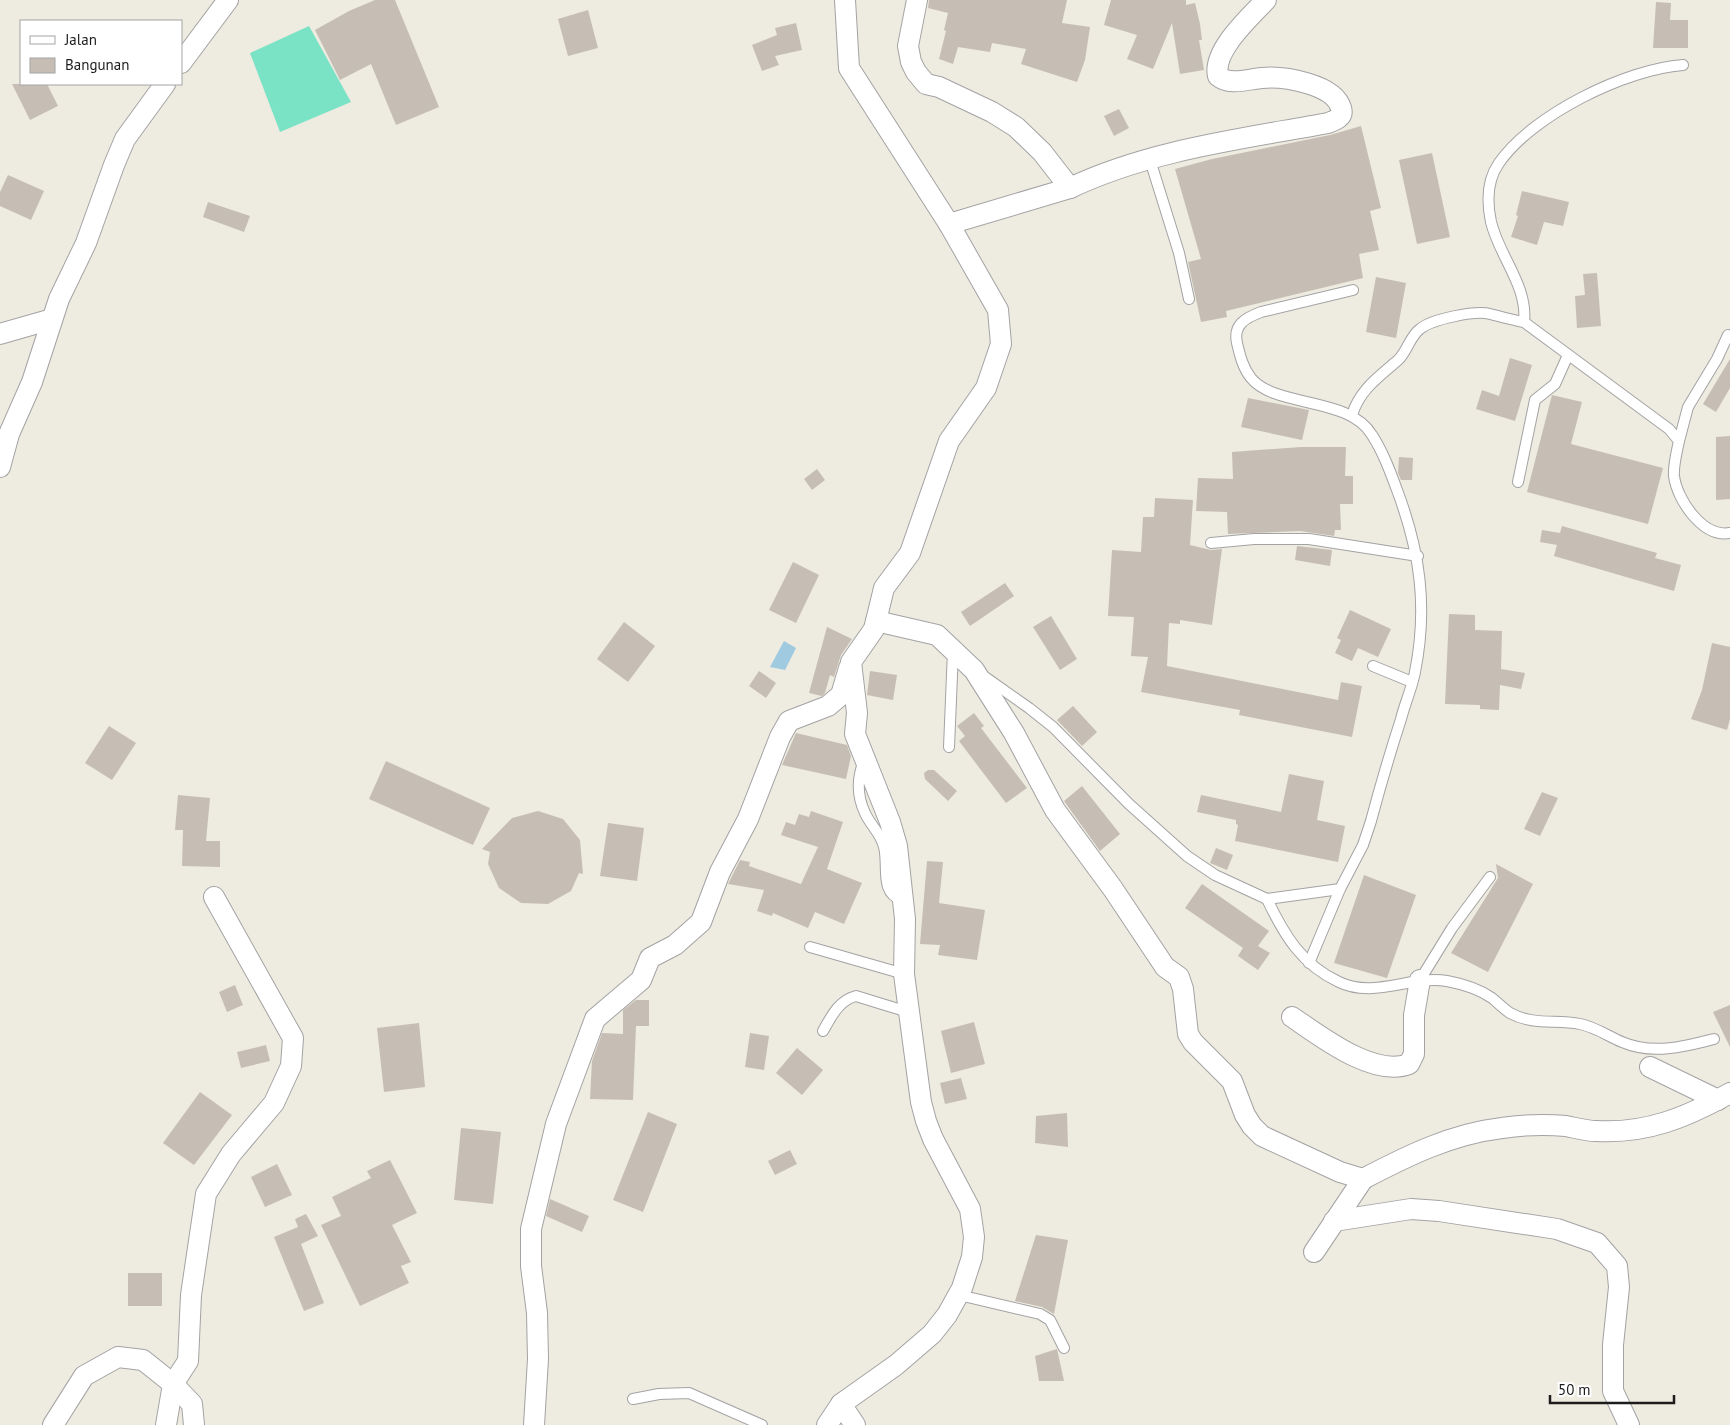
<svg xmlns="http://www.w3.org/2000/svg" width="1730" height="1425" font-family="'PT Sans',sans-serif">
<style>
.pitch{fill:#7ae3c5}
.water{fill:#9fcadf}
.building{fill:#c6beb4}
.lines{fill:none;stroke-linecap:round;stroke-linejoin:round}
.service-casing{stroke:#a3a3a3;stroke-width:12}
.minor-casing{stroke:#a3a3a3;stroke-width:22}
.service{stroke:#fff;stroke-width:10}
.minor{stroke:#fff;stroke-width:20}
</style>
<rect width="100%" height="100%" fill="#eeebe1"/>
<path class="pitch" d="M309,26L351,102L280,132L250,53Z"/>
<path class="water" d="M784,641L796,648L785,670L770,667Z"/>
<g class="building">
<path d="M375,0H395L439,107L396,125L371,64L340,80L315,30L349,11Z"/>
<path d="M929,0H1067L1062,23L1090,27L1085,60L1077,82L1021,64L1026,49L992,43L990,52L958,47L953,64L939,59L946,31L944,30L948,13L928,8Z"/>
<path d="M1111,0H1186V5L1195,3L1200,24L1202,40H1199L1204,70L1180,74L1172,23L1153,69L1127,59L1137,35L1104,25Z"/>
<path d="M1656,2L1671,3L1670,20H1688V48H1653Z"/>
<path d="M588,10L598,48L568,56L558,19Z"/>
<path d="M796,23L802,50L775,56L779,65L762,71L752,45L777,35L775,28Z"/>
<path d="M12,84H47L58,106L30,120Z"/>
<path d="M1119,109L1129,128L1114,136L1104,116Z"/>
<path d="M1361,126L1381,208L1370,211L1379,250L1359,254L1363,278L1226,311L1227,317L1201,322L1188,262L1201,259L1175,169L1212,159L1330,135Z"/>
<path d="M1432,153L1450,237L1417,244L1399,160Z"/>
<path d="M8,175L44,191L31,220L0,206V192Z"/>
<path d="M1522,191L1569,202L1563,226L1544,222L1537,245L1511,237L1518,216L1516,215Z"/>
<path d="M208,202L250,216L244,232L203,217Z"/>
<path d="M1597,273L1601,326L1577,328L1575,296L1585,295L1583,274Z"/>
<path d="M1376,277L1406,283L1396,338L1366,332Z"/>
<path d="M1510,358L1532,365L1515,421L1476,409L1482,390L1499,396Z"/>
<path d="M1730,359V388L1716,412L1703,404Z"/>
<path d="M1552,395L1582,402L1571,444L1663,468L1648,524L1527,492Z"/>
<path d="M1248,398L1309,410L1302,440L1241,427Z"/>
<path d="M1730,436V499L1716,500V437Z"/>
<path d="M1301,447H1346L1345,476H1353V504H1340L1341,530H1335L1334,536L1300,531L1228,534L1227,512L1196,511L1198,478L1233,479L1232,452Z"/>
<path d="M1399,457L1413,458L1412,480H1401L1398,473Z"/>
<path d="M817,469L825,480L812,490L804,479Z"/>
<path d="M1155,498L1193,500L1190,545L1211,550L1222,549L1212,625L1180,620V624L1169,623L1167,666L1338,700L1341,682L1362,686L1352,737L1239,715L1240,710L1141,692L1148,657L1131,656L1134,617L1108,616L1112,550L1141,552L1143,517H1154Z"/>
<path d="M1562,526L1657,553L1655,558L1681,565L1674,591L1554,556L1557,545L1540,542L1542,530L1560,533Z"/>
<path d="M1297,546L1332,550L1330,566L1295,560Z"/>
<path d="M793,562L819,575L796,623L769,610Z"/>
<path d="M1005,583L1014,596L970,626L961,612Z"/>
<path d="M1350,610L1391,629L1378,657L1358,648L1352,661L1335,653L1341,640L1337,638Z"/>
<path d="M1449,614L1475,615V630L1502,631L1501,669L1525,673L1521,689L1500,685L1499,710L1480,709V705L1445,704Z"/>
<path d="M1051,616L1077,659L1060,670L1033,627Z"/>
<path d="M624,622L655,646L628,682L597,659Z"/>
<path d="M827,627L852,639L841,655L834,677L830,675L825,693L822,696L809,693Z"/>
<path d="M1712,643L1730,647V719L1727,730L1691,719L1702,690Z"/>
<path d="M759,671L776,683L766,698L749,686Z"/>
<path d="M870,671L897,675L893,700L867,695Z"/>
<path d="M1073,706L1097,732L1082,746L1057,720Z"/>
<path d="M974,713L984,726L981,728L1027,788L1006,803L959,741L965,736L957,726Z"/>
<path d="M109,726L136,743L112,780L85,763Z"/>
<path d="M796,733L847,745L851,756L846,779L782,765Z"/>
<path d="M386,761L490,808L473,845L369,799Z"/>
<path d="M928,770H934L957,791L948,801L925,779L924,773Z"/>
<path d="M1289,774L1324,781L1317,820L1345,826L1338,862L1235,841L1238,825L1236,824V820L1197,812L1201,795L1281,812Z"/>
<path d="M1082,786L1120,834L1100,851L1064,801Z"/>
<path d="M1542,792L1558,798L1540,836L1524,829Z"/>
<path d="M178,795L210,798L206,841H220V867L182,866L183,830H175Z"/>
<path d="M538,811L563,819L580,840L583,874L579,873L571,891L548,904L521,903L499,888L488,864L490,852L482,849L512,818Z"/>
<path d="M811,811L843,822L827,869L862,883L844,924L815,912L808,928L773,913L772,916L757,911L764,890L728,884L740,860L750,862L749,866L801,884L818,847L781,835L786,822L795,825L799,814L809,817Z"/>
<path d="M608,823L644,828L637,881L600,876Z"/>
<path d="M1216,848L1233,855L1227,870L1210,863Z"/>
<path d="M927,861L943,862L939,903L985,910L977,960L938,955L940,945L920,944Z"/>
<path d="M1496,864L1533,884L1488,972L1451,953L1498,878Z"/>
<path d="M1364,875L1416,895L1387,978L1334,963Z"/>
<path d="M1202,884L1269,931L1258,946L1270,953L1258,970L1238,956L1243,948L1185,908Z"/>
<path d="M235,985L243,1005L227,1012L219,992Z"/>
<path d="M636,1000H649V1026H636L633,1100L590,1099L592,1061L602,1033L623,1034V1010Z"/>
<path d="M1730,1005V1047L1713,1012Z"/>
<path d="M974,1022L985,1064L951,1073L941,1031Z"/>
<path d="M419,1023L425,1087L384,1092L377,1028Z"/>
<path d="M750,1033L769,1036L764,1070L745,1067Z"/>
<path d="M266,1045L270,1061L241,1068L237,1052Z"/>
<path d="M797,1048L823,1070L802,1095L776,1073Z"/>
<path d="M961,1078L967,1099L945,1104L940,1083Z"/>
<path d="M200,1092L232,1115L194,1165L163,1143Z"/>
<path d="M648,1112L677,1124L643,1212L613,1200Z"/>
<path d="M1067,1113L1068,1147L1035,1143L1036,1116Z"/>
<path d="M461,1128L501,1132L493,1204L454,1200Z"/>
<path d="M790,1150L797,1164L775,1175L768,1161Z"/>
<path d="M390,1160L417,1213L392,1225L411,1262L401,1266L409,1283L360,1306L321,1225L341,1216L332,1197L371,1178L367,1171Z"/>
<path d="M277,1164L292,1195L265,1207L251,1177Z"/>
<path d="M550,1199L589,1216L582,1232L546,1216Z"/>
<path d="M306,1214L318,1236L301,1244L324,1303L304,1311L274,1237L298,1227L295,1219Z"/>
<path d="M1036,1235L1068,1240L1054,1314L1042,1307L1015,1301Z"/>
<rect x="128" y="1273" width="34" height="33"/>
<path d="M1057,1349L1064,1381H1039L1035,1356Z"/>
</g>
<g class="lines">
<defs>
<g id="service">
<path d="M1150,160L1179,253L1189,299"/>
<path d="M1524,322C1528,286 1499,256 1491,222C1487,203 1487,180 1499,163C1532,115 1626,69 1683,65"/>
<path d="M1352,415C1360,389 1379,377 1398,360C1407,352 1410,336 1420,329C1432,319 1476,310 1490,314C1502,317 1512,320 1524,322L1669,429L1679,441C1677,451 1673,466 1674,476C1677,500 1703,538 1730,533"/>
<path d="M1679,441L1688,407L1717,359L1728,335"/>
<path d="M1518,482L1535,400L1555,384L1568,355"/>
<path d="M1211,543L1254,539H1309L1418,556"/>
<path d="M1373,666L1412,682"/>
<path d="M985,677L1029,708L1053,727L1129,804L1187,856L1215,875L1267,899L1340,889L1363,845L1371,821C1380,787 1390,753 1401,719C1405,703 1412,688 1415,672C1428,607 1420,551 1397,490C1390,471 1383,452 1372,435C1349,396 1275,408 1251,378C1243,368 1240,356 1237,343C1233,325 1245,318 1261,312L1353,290"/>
<path d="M949,747L953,651"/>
<path d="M864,761C857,778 857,796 865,813C870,825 881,833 884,847C889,866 879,893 902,900"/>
<path d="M1267,899C1284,935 1302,965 1339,982C1374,999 1411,975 1447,981C1463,984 1479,989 1492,998C1498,1003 1504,1009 1510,1013C1534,1026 1556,1019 1580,1024C1595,1027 1608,1036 1622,1042C1652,1055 1683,1047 1714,1039"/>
<path d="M810,947L904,974"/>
<path d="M1309,963L1340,889"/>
<path d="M1420,980L1452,928L1490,877"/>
<path d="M823,1031C831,1017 839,1000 856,996L908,1012"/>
<path d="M959,1295L1040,1314L1050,1320L1064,1348"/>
<path d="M633,1399L659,1394L689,1393L762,1425"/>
</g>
<g id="minor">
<path d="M845,0L849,68L949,224L998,310L1001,344L986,388L949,441L910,553L884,588L876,621"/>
<path d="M917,0L908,46L911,62L916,72L926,84L939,87L992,112L1016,127L1042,152L1070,188"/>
<path d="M181,63L228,0"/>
<path d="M949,224L1070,188C1150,150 1242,139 1328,123C1336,120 1344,117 1341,108C1334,84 1284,76 1262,78C1248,79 1230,86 1218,76C1212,51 1250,17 1266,0"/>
<path d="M0,334L52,319"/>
<path d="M0,467L9,434L32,382L59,299L86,243L114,165L125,139L165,84"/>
<path d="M1292,1017C1320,1036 1374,1078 1409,1064L1414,1054V1015L1420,980"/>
<path d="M1650,1067L1718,1100"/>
<path d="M1334,1221L1411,1209L1439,1211L1557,1229L1597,1243L1617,1266L1619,1287L1613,1345V1391L1629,1425"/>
<path d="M1314,1252L1363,1179"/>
<path d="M841,1404L855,1425"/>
<path d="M53,1425L84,1376L118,1357L143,1360L173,1384L166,1425"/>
<path d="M194,1425L192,1404L173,1384L188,1361L191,1295L206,1194L231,1154L274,1103L291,1066L293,1038L214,897"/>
<path d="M534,1425L538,1359L537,1313L531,1266V1229L556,1124L595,1019L641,980L650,958L675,945L701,922L720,872L748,819L780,737L789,721L828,706L841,695L849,668"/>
<path d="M827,1425L841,1404L896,1365L932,1334L947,1315L962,1288L972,1257L974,1237L970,1209L933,1139L926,1121L921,1102L904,974L905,919L897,846L890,822L855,734L857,713L851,662L874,629L876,621L937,635L974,670L1014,733L1055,810L1113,889L1165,967L1179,977L1183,989L1188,1034L1193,1042L1232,1081L1245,1115L1252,1126L1262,1136L1340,1172L1363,1179C1407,1156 1451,1134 1502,1128C1522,1125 1545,1124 1566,1126C1576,1128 1586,1131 1596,1131C1647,1134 1687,1117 1730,1093"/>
</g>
</defs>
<use href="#service" class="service-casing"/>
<use href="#minor" class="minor-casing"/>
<use href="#service" class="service"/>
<use href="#minor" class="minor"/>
</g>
<rect x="20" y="20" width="162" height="65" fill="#ffffff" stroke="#a4a4a4"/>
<rect x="30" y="36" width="25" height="8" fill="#ffffff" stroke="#a4a4a4"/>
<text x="65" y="45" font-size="15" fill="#1c1c1c">Jalan</text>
<rect x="30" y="58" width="25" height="15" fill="#c6beb4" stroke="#a4a4a4"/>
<text x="65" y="70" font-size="15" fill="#1c1c1c">Bangunan</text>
<path d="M1550 1395v8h124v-8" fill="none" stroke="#1c1c1c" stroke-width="2.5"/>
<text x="1558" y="1395" font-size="15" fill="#1c1c1c" stroke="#ffffff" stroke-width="4" paint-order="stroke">50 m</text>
</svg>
